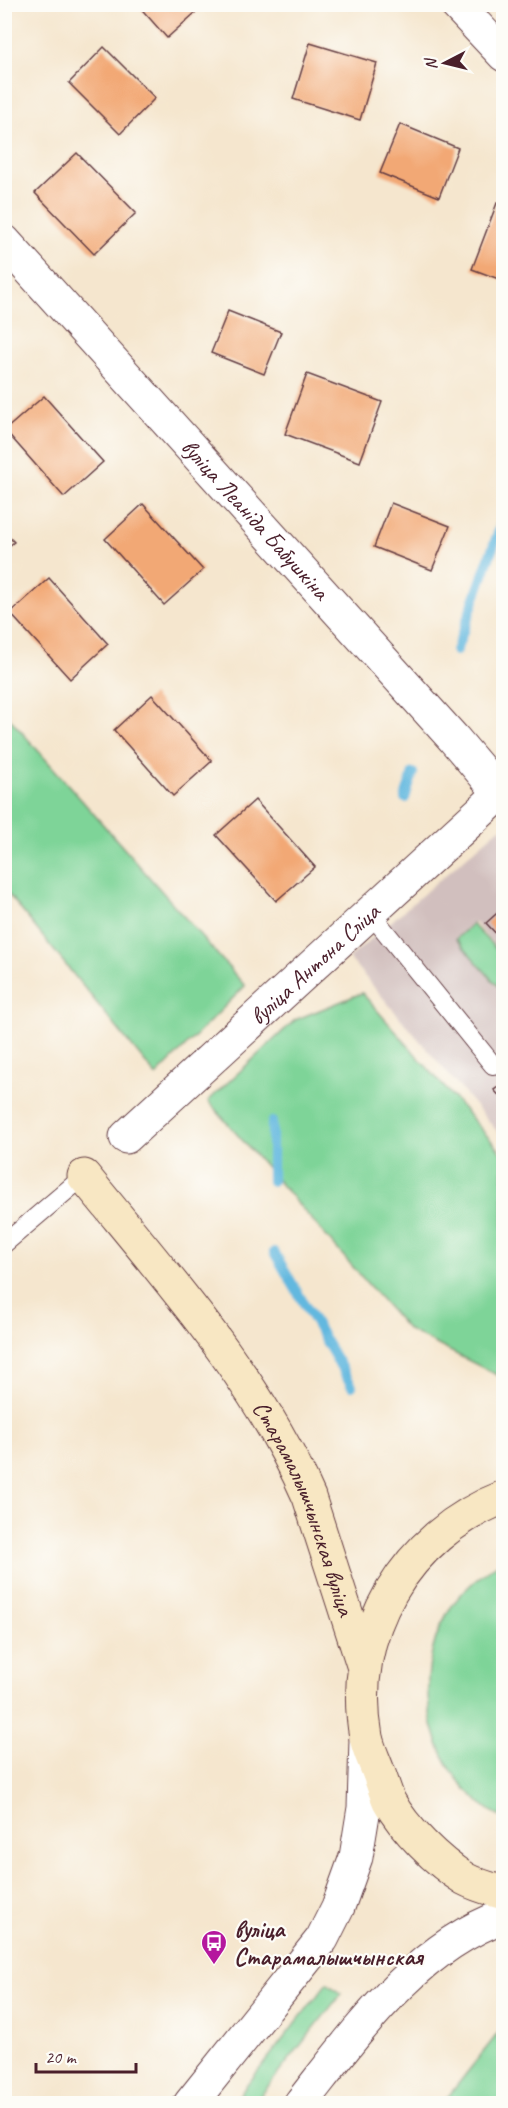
<svg xmlns="http://www.w3.org/2000/svg" width="508" height="2108" font-family="Caveat,sans-serif">
<style>
.industrial{fill:#d1bfbe}
.green{fill:#7ed498;stroke:#647a62;stroke-width:1.5}
.lines{fill:none;stroke-linecap:round;stroke-linejoin:round}
.stream{stroke:#62b8df;stroke-width:10}
.building{fill:#f2a875}
.service-casing{stroke:#643d43;stroke-width:20}
.minor-casing{stroke:#643d43;stroke-width:35}
.secondary-casing{stroke:#643d43;stroke-width:35}
.service{stroke:#fff;stroke-width:18}
.minor{stroke:#fff;stroke-width:33}
.secondary{stroke:#f8e7c3;stroke-width:33}
.labels{text-anchor:middle;dominant-baseline:central;stroke-width:4.5;stroke-linejoin:round;paint-order:stroke}
.street-label{font-size:24px;fill:#4a1f2b;stroke:#fdfcf7}
.poi-label{font-size:24px;font-weight:bold;fill:#4a1f2b;stroke:#fdfcf7;text-anchor:start}
</style>
<rect width="100%" height="100%" fill="#fdfcf7"/>
<filter id="ink" filterUnits="userSpaceOnUse"><feTurbulence type="fractalNoise" baseFrequency=".0167" numOctaves="2"/><feDisplacementMap in="SourceGraphic" scale="12" xChannelSelector="R" yChannelSelector="G"/><feConvolveMatrix kernelMatrix="1 2 1 2 8 2 1 2 1" color-interpolation-filters="sRGB"/></filter>
<filter id="wash" filterUnits="userSpaceOnUse"><feTurbulence type="fractalNoise" baseFrequency=".008" numOctaves="4" result="noise"/><feDisplacementMap in="SourceGraphic" scale="24" xChannelSelector="R" yChannelSelector="G"/><feGaussianBlur stdDeviation="1.35" result="paint"/><feColorMatrix in="noise" values="0 0 0 0 0 0 0 0 0 0 0 0 0 0 0 0 0 1.4 0 .05"/><feComposite in="paint" operator="in"/></filter>
<g filter="url(#wash)">
<rect width="100%" height="100%" fill="#f5e6ce"/>
<path class="industrial" d="M501,827L503,830V956L474,922L456,938L503,994V1138L349,958Z"/>
<g class="green">
<path d="M5,713L245,986L156,1076L5,890Z"/>
<path d="M472,924L503,956V992L456,939Z"/>
<path d="M362,993L503,1154V1378L408,1330L208,1101L295,1020Z"/>
<path d="M503,1560V1818C430,1780 407,1682 448,1612C461,1590 482,1574 503,1560Z"/>
<path d="M327,1983L341,1994L255,2103H233Z"/>
<path d="M503,2027V2103H443Z"/>
</g>
<g class="lines">
<g class="stream">
<path d="M456,651L504,516"/>
<path d="M405,798L413,773"/>
<path d="M272,1181V1122"/>
<path d="M274,1252L352,1386"/>
</g>
</g>
<g id="blocks">
<g class="building">
<path d="M137,4H205L167,38Z"/>
<path d="M310,43L377,63L360,120L293,99Z"/>
<path d="M104,47L155,98L120,134L69,83Z"/>
<path d="M400,124L458,148L439,197L380,173Z"/>
<path d="M77,153L136,213L94,254L35,193Z"/>
<path d="M497,203L504,206V281L472,269Z"/>
<path d="M228,311L281,332L264,374L211,353Z"/>
<path d="M307,374L382,402L360,462L285,434Z"/>
<path d="M44,396L103,462L64,497L5,430Z"/>
<path d="M391,503L450,526L432,570L374,547Z"/>
<path d="M143,504L203,570L164,605L105,539Z"/>
<path d="M4,532L14,542L4,550Z"/>
<path d="M49,578L108,644L70,679L10,613Z"/>
<path d="M152,695L212,761L173,796L114,730Z"/>
<path d="M255,800L315,867L276,901L216,835Z"/>
<path d="M504,907V942L486,923Z"/>
<path d="M504,1083V1101L494,1090Z"/>
</g>
</g>
</g>
<g filter="url(#ink)">
<use href="#blocks" fill-opacity="0" stroke="#643d43" stroke-width="1.5"/>
<g class="lines">
<defs>
<g id="service">
<path d="M371,914L493,1065"/>
<path d="M4,1244L84,1176"/>
</g>
<g id="minor">
<path d="M456,4L504,55"/>
<path id="s1" d="M4,241L454,739L504,798"/>
<path id="s2" d="M126,1137L504,790"/>
<path d="M190,2104L322,1939L338,1907L356,1857L364,1808L366,1739"/>
<path d="M300,2104C357,2032 415,1948 504,1916"/>
</g>
<g id="secondary">
<path id="s3" d="M84,1176C166,1277 256,1376 309,1497L364,1668"/>
<path d="M504,1497C406,1535 347,1632 366,1737C368,1748 374,1760 378,1771C382,1781 385,1792 389,1801C404,1829 438,1862 465,1879C476,1885 491,1889 504,1893"/>
</g>
</defs>
<use href="#service" class="service-casing"/>
<use href="#minor" class="minor-casing"/>
<use href="#secondary" class="secondary-casing"/>
<use href="#service" class="service"/>
<use href="#minor" class="minor"/>
<use href="#secondary" class="secondary"/>
</g>
</g>
<defs>
<symbol id="bus-pin" viewBox="-11 -11 22 30"><path d="M0 17L-7.5 6A9.5 9.5 0 1 1 7.5 6Z" fill="#b5179e" stroke="#fdfcf7"/><path d="M-5-6H5V4H4V6H2V4H-2V6H-4V4H-5ZM-3.5-4V0h7V-4ZM-3.5 1.2v1.5H-2V1.2ZM2 1.2v1.5H3.5V1.2Z" fill="#fff"/></symbol>
</defs>
<g fill-rule="evenodd">
<use href="#bus-pin" x="199" y="1928" width="30" height="40"/>
</g>
<g class="labels">
<g class="street-label">
<text stroke="none"><textPath href="#s1" startOffset="375">вуліца Леаніда Бабушкіна</textPath></text>
<text stroke="none"><textPath href="#s2" startOffset="256">вуліца Антона Сліца</textPath></text>
<text stroke="none"><textPath href="#s3" startOffset="402">Старамалышчынская вуліца</textPath></text>
</g>
<g class="poi-label">
<text x="234" y="1929">вуліца<tspan x="234" dy="28">Старамалышчынская</tspan></text>
</g>
</g>
<rect width="508" height="2108" fill="none" stroke="#fdfcf7" stroke-width="24"/>
<g transform="translate(445 63) rotate(263)" stroke="#fdfcf7" stroke-width="4.5" paint-order="stroke">
<path d="M0-4.5L10 22L0 15L-10 22Z" fill="#4a1f2b"/>
<text y="-9" font-size="16" font-weight="bold" text-anchor="middle" fill="#4a1f2b">N</text>
</g>
<path d="M36 2063v9h100v-9" fill="none" stroke="#4a1f2b" stroke-width="3"/>
<text x="45" y="2063" font-size="18" fill="#4a1f2b" stroke="#fdfcf7" stroke-width="4.5" paint-order="stroke">20 m</text>
</svg>
